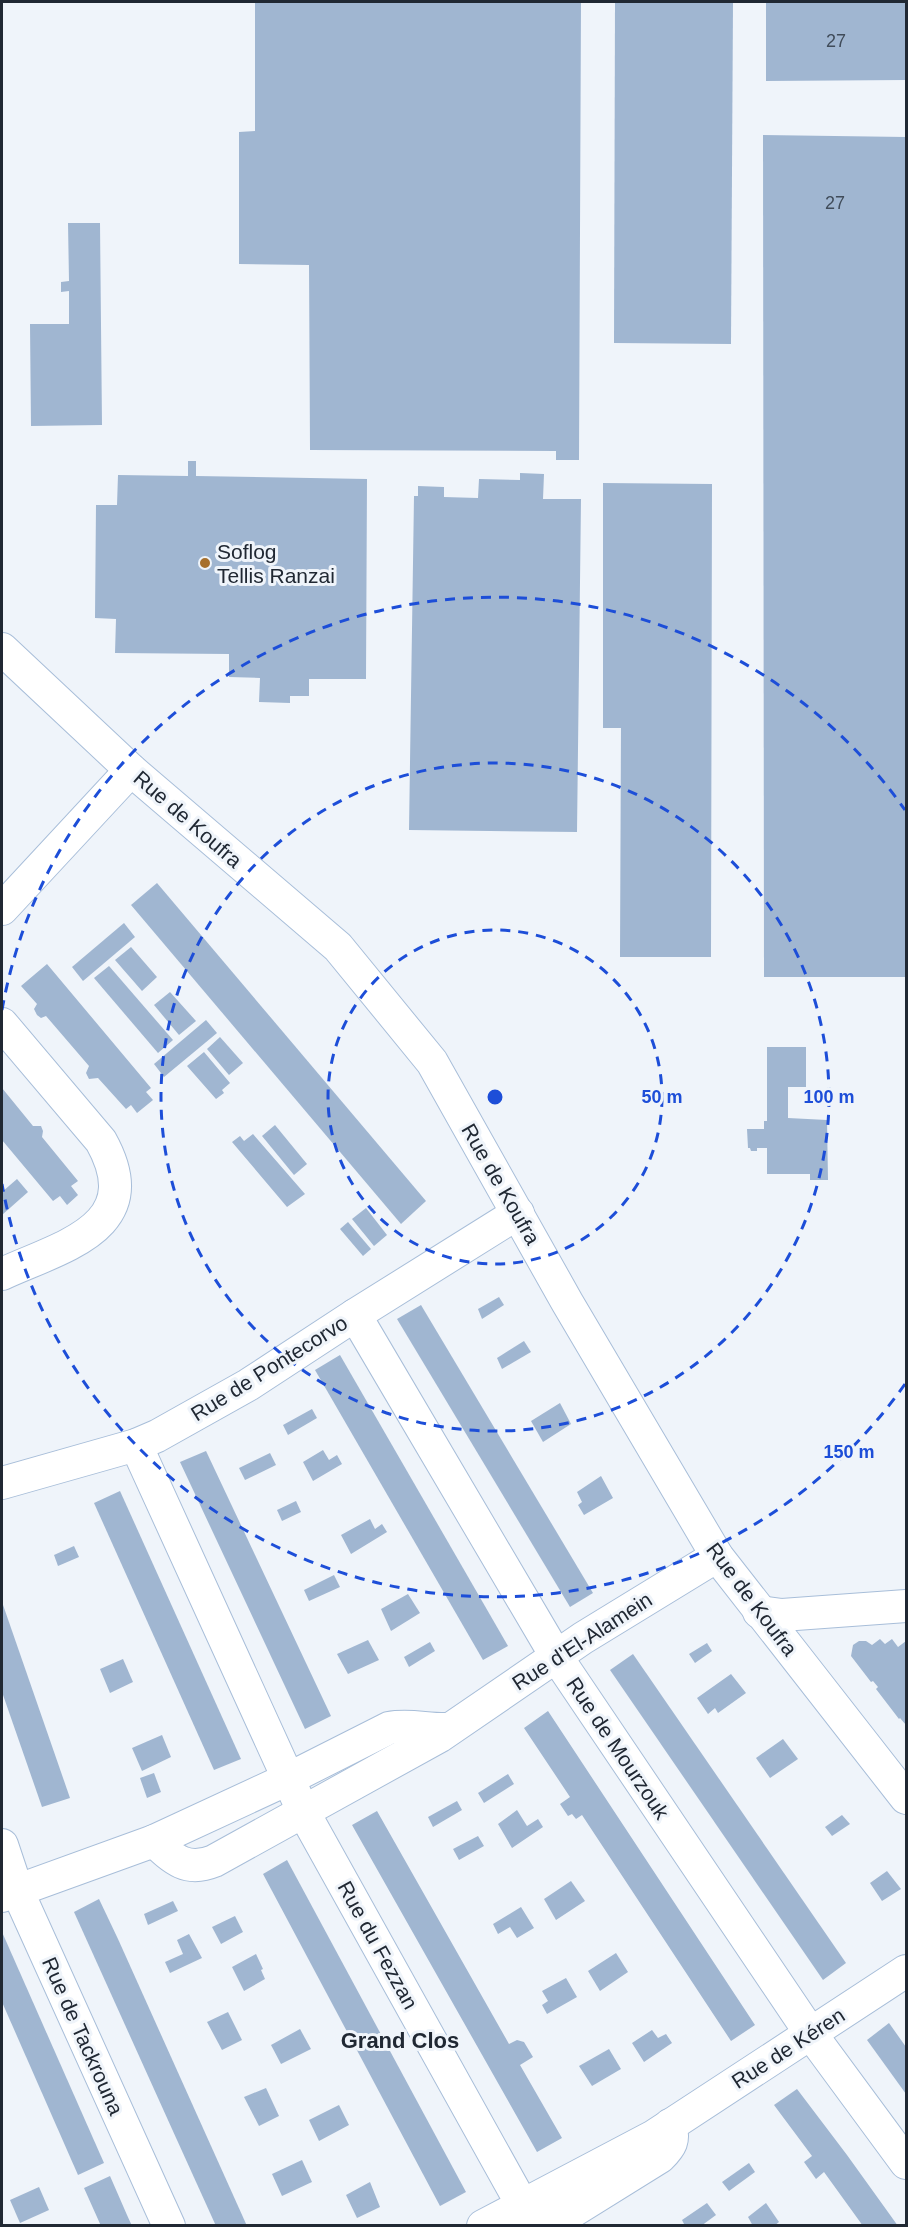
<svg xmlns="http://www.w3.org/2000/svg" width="908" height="2227" font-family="Helvetica,sans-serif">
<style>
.building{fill:#a0b6d1}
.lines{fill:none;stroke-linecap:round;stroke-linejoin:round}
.minor-casing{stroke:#a8bed9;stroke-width:34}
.minor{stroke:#fff;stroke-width:32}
.ring{fill:none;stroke:#1d4ed8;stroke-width:3;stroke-dasharray:10 8}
.poi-dot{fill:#a7702c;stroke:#eff4fa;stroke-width:2}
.labels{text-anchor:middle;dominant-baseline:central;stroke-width:6;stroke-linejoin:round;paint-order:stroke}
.number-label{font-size:18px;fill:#404c5a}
.poi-label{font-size:21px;fill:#202833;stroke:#eff4fa;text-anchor:start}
.street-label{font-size:21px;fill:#202833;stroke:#eff4fa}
.neighbourhood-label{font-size:22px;font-weight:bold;fill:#202833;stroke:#eff4fa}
.centre{fill:#1d4ed8;stroke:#eff4fa;stroke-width:3}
.ring-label{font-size:18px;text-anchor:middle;font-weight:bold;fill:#1d4ed8;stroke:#eff4fa;stroke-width:6;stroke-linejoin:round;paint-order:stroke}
</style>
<rect width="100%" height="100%" fill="#eff4fa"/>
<g class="building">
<path d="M255,2H581L579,460H556V451L310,450L309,265L239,264V132L255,131Z"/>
<path d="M615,2H733L731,344L614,343Z"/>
<path d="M766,2H906V80L766,81Z"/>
<path d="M763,135L906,137V977H764Z"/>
<path d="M68,223H100L102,425L31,426L30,324H69V291L61,292V282L69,281Z"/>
<path d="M188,461H196V476L367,479L366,679H309V696H290V703L259,702L260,678L229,677V654L115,653L116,619L95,618L96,505H117L118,475L188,476Z"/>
<path d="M520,473L544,474L543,499H581L577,832L409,830L414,496H418V486L444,487V497L478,498L479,479L520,480Z"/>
<path d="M603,483L712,484L711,957H620L621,728H603Z"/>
<path d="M157,883L426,1201L401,1224L131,905Z"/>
<path d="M124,923L135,937L83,981L72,967Z"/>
<path d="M131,947L157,977L142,991L115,960Z"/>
<path d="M47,964L151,1088L146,1092L153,1100L137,1113L131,1105L126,1109L98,1078L89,1079L86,1073L89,1066L46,1016L41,1018L37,1015L34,1009L37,1004L21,986Z"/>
<path d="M109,966L173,1040L158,1053L94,978Z"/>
<path d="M170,992L196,1021L179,1035L154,1005Z"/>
<path d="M206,1020L217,1033L164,1077L154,1064Z"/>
<path d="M220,1037L243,1063L229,1075L207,1049Z"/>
<path d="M767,1047H806V1087H788V1118L827,1120L828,1180H810V1174H767V1148H757V1151H751L750,1148H748L747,1129H764V1121H767Z"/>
<path d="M204,1052L230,1083L222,1090L224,1093L216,1099L187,1066Z"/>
<path d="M2,1088L33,1126H41L43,1131L42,1137L78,1181L71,1186L78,1195L67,1205L60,1196L53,1201L2,1140Z"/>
<path d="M275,1125L307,1164L294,1175L262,1136Z"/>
<path d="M253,1134L305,1194L287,1207L232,1142L240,1136L244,1141Z"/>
<path d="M17,1179L28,1192L2,1215V1192Z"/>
<path d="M366,1208L387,1235L374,1246L352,1219Z"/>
<path d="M348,1222L371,1249L363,1256L340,1229Z"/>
<path d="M499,1297L504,1305L482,1319L478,1309Z"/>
<path d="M421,1305L593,1593L570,1607L397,1319Z"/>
<path d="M524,1341L531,1352L502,1369L497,1358Z"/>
<path d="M340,1355L508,1646L483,1660L315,1370Z"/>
<path d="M560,1403L571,1424L543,1442L531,1421Z"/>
<path d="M312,1409L317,1418L288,1435L283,1425Z"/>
<path d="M323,1450L329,1460L337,1455L342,1464L313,1481L303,1462Z"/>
<path d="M206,1451L331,1716L305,1729L180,1462Z"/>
<path d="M270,1453L276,1465L245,1480L239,1468Z"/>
<path d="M601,1476L613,1498L584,1515L578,1505L582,1502L577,1492Z"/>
<path d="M120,1491L241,1759L214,1770L94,1503Z"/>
<path d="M296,1501L301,1512L282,1521L277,1510Z"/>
<path d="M370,1519L375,1529L382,1524L387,1532L351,1554L341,1535Z"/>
<path d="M74,1546L79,1557L58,1566L54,1555Z"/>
<path d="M334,1575L340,1587L309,1601L304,1590Z"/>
<path d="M408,1594L420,1613L391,1631L381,1609Z"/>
<path d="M2,1602L70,1798L42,1807L2,1692Z"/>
<path d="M880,1639L885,1644L892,1639L898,1647L906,1641V1725L900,1718L899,1719L876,1689L878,1687L873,1681L871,1682L851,1656L853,1645L859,1641H866L872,1645Z"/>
<path d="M368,1640L379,1660L348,1674L337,1654Z"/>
<path d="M430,1642L435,1651L409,1667L404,1657Z"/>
<path d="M707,1643L712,1651L695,1663L689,1654Z"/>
<path d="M633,1654L846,1963L823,1980L610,1670Z"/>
<path d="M123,1659L133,1682L110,1693L100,1669Z"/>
<path d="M731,1674L746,1693L718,1713L715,1708L708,1714L697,1698Z"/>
<path d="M548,1711L755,2025L731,2041L582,1815L576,1819L572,1814L568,1816L560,1804L570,1797L524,1728Z"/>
<path d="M162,1735L171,1757L142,1771L132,1748Z"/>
<path d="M783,1739L798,1759L770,1778L756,1758Z"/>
<path d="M154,1773L161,1792L147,1798L140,1778Z"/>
<path d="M508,1774L514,1784L484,1803L478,1793Z"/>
<path d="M457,1801L462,1810L433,1827L428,1817Z"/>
<path d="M517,1810L527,1826L538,1819L543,1827L512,1848L498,1824Z"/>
<path d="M377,1811L509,2044L517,2040L524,2042L533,2057L520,2065L562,2138L537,2152L352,1825Z"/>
<path d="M842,1815L850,1824L832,1836L825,1827Z"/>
<path d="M478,1836L484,1846L459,1860L453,1849Z"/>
<path d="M287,1860L466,2192L440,2206L263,1874Z"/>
<path d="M887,1871L901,1889L882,1901L870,1883Z"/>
<path d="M571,1881L585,1901L556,1920L544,1899Z"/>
<path d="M99,1899L118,1939L247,2226H216L177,2140L74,1912Z"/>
<path d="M173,1901L178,1911L148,1925L144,1914Z"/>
<path d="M521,1907L534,1928L517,1938L510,1927L498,1934L493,1924Z"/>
<path d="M235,1916L243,1932L221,1944L212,1927Z"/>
<path d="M2,1932L104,2163L78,2175L2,2002Z"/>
<path d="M189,1934L202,1958L170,1973L165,1962L183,1954L177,1940Z"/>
<path d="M616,1953L628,1972L600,1991L588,1971Z"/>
<path d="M256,1954L263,1969L261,1970L265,1979L244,1991L232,1967Z"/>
<path d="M566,1978L577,1997L547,2014L542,2005L548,2001L542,1991Z"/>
<path d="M228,2012L242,2040L222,2050L207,2022Z"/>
<path d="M889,2023L906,2047V2094L867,2040Z"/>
<path d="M300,2029L311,2049L281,2064L271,2045Z"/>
<path d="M652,2030L658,2038L666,2034L672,2043L644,2062L632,2043Z"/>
<path d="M609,2049L621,2069L592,2086L579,2066Z"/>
<path d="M266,2088L279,2116L259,2126L244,2097Z"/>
<path d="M797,2089L847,2155L898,2226H863L824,2172L816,2179L804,2162L812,2156L774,2105Z"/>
<path d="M339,2105L349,2125L319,2141L309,2120Z"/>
<path d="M302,2160L312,2182L282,2196L272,2174Z"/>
<path d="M749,2163L755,2172L729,2191L722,2182Z"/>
<path d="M110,2176L127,2215L132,2226H101L84,2188Z"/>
<path d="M370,2182L380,2207L357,2218L346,2195Z"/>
<path d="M39,2187L49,2210L20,2223L10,2200Z"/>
<path d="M707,2203L716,2215L701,2226H685L682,2220Z"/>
<path d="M766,2203L779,2222L774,2226H753L748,2217Z"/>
</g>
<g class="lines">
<defs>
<g id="minor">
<path d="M2,649L131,770L338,947L432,1062L567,1302L717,1556L906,1798"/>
<path d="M2,909L131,770"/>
<path d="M2,1024L101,1141C149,1227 63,1246 2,1274"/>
<path d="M355,1315L556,1656L811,2034L906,2163"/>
<path d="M136,1445L303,1811L534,2226"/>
<path d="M2,1483L136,1445L157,1436L248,1385L355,1315L518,1213"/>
<path d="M759,1612L782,1615L906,1606"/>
<path d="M154,1841C174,1860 187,1872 214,1861L440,1736L583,1638L717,1556"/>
<path d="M2,1845L17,1890L169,2226"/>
<path d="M2,1896L154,1841L290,1778L389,1728C410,1724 428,1730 449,1729"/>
<path d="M483,2226L654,2136L906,1971"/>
<path d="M549,2226L660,2157C671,2146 675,2140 670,2125"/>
</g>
</defs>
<use href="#minor" class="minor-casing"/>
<use href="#minor" class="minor"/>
</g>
<g class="ring">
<circle cx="495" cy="1097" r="167"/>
<circle cx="495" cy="1097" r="334"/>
<path d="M905 1384A501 501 0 0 1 2 1184M2 1010A501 501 0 0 1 905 810"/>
</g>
<circle class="poi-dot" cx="205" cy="563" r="6"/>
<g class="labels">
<g class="number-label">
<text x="836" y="41">27</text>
<text x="835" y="203">27</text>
</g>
<g class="poi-label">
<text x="217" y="551">Soflog<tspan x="217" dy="24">Tellis Ranzai</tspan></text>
</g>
<g class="street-label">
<text transform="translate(188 819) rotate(41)">Rue de Koufra</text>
<text transform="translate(501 1184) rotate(60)">Rue de Koufra</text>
<text transform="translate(269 1368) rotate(-32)">Rue de Pontecorvo</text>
<text transform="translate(752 1599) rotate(53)">Rue de Koufra</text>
<text transform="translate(582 1641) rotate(-33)">Rue d'El-Alamein</text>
<text transform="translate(618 1748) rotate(56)">Rue de Mourzouk</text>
<text transform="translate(378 1945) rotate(61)">Rue du Fezzan</text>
<text transform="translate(83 2036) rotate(66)">Rue de Tackrouna</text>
<text transform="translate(788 2048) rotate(-33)">Rue de Kéren</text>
</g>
<g class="neighbourhood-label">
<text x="400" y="2040">Grand Clos</text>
</g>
</g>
<circle cx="495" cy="1097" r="9" class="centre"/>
<g class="ring-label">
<text x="662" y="1103">50 m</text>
<text x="829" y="1103">100 m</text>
<text x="849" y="1458">150 m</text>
</g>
<rect width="908" height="2227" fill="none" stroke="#202833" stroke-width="6"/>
</svg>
